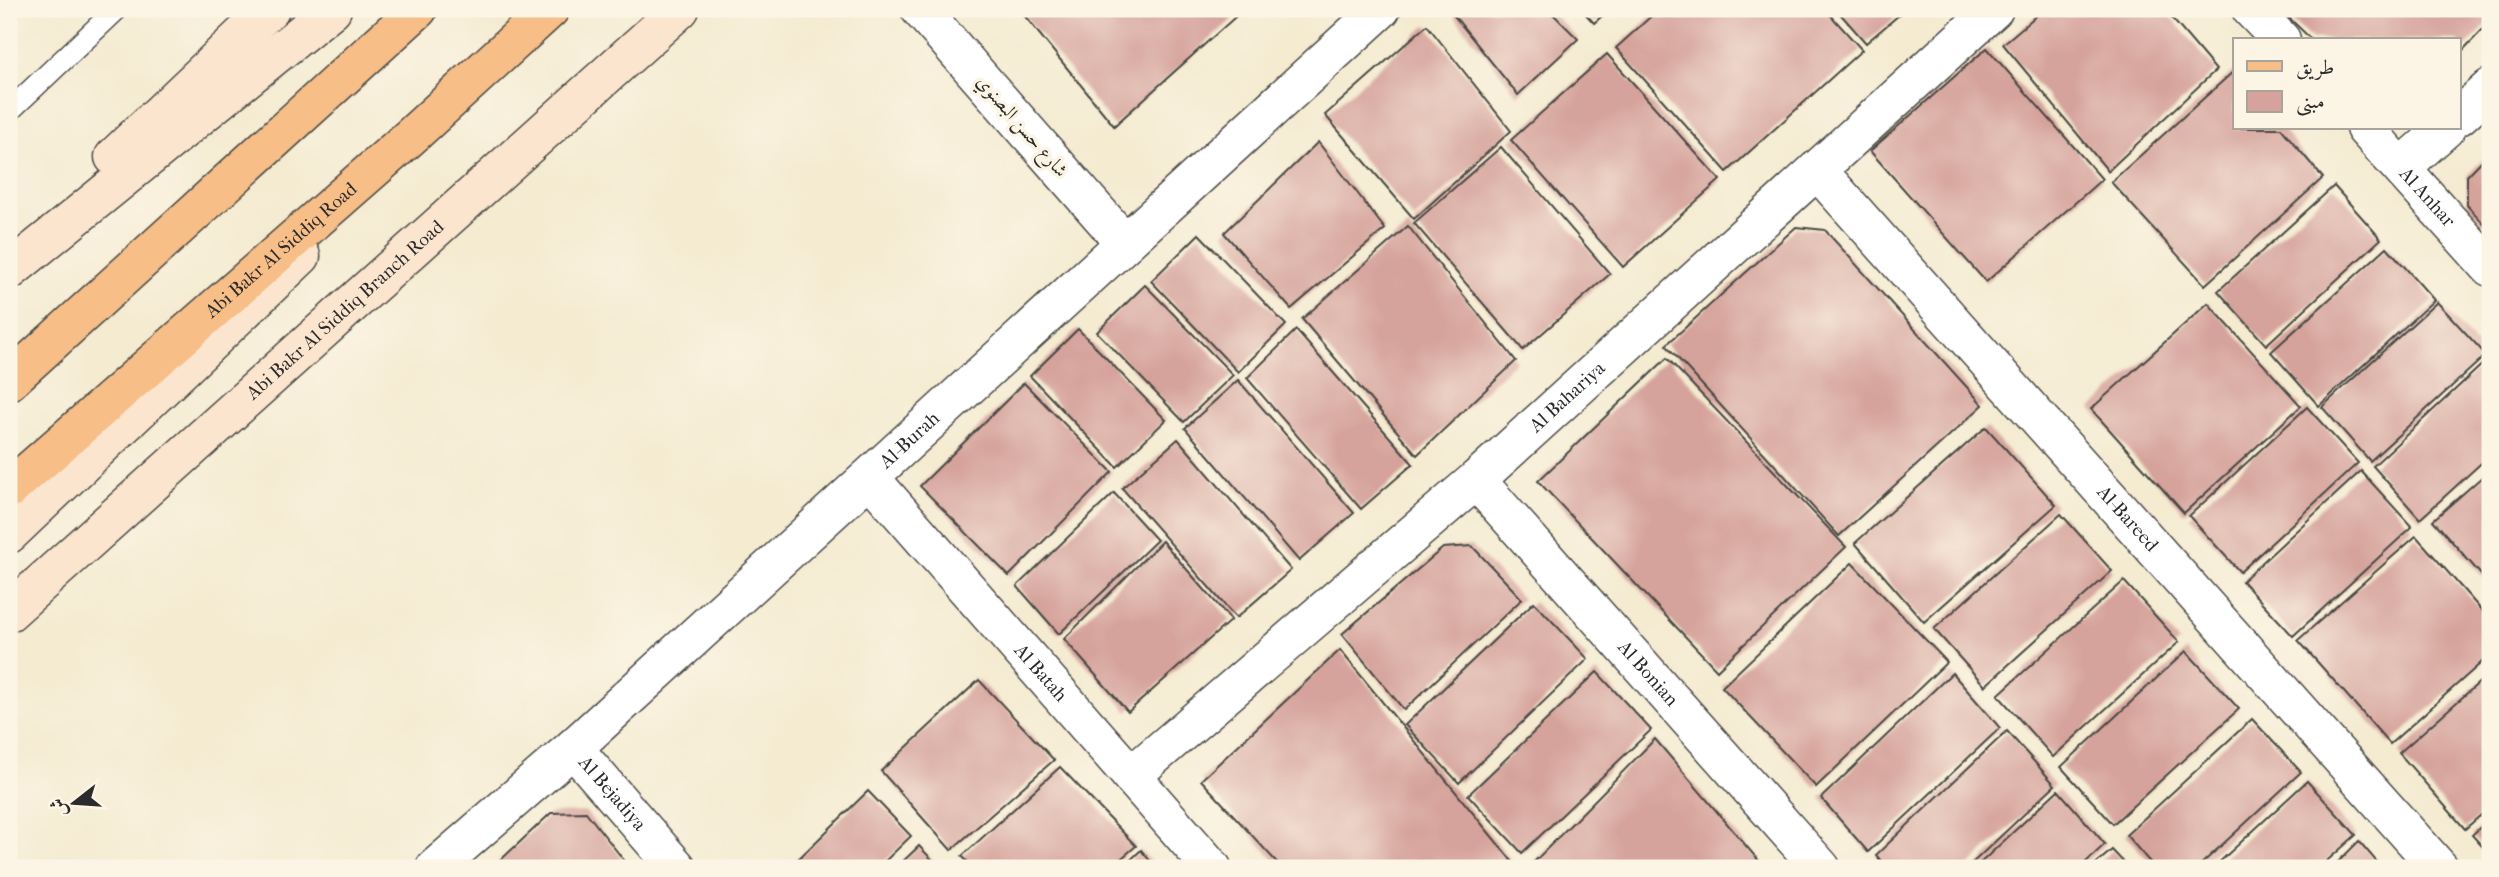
<svg xmlns="http://www.w3.org/2000/svg" width="2499" height="877" font-family="'IM FELL French Canon',Amiri,serif">
<style>
.building{fill:#d5a39b}
.lines{fill:none;stroke-linecap:round;stroke-linejoin:round}
.lane-casing{stroke:#494844;stroke-width:24}
.street-casing{stroke:#494844;stroke-width:41}
.secondary-casing{stroke:#494844;stroke-width:41}
.primary-casing{stroke:#494844;stroke-width:41}
.lane{stroke:#fff;stroke-width:21}
.street{stroke:#fff;stroke-width:38}
.secondary{stroke:#fce5cf;stroke-width:38}
.primary{stroke:#f7be87;stroke-width:38}
.labels{text-anchor:middle;dominant-baseline:central;stroke-width:7;stroke-linejoin:round;paint-order:stroke}
.street-label{font-size:19px;fill:#2b2b2b;stroke:#fcf5e5}
</style>
<rect width="100%" height="100%" fill="#fcf5e5"/>
<filter id="ink" filterUnits="userSpaceOnUse"><feTurbulence type="fractalNoise" baseFrequency=".0143" numOctaves="2"/><feDisplacementMap in="SourceGraphic" scale="14" xChannelSelector="R" yChannelSelector="G"/><feConvolveMatrix kernelMatrix="1 2 1 2 8 2 1 2 1" color-interpolation-filters="sRGB"/></filter>
<filter id="wash" filterUnits="userSpaceOnUse"><feTurbulence type="fractalNoise" baseFrequency=".00686" numOctaves="4" result="noise"/><feDisplacementMap in="SourceGraphic" scale="28" xChannelSelector="R" yChannelSelector="G"/><feGaussianBlur stdDeviation="1.57" result="paint"/><feColorMatrix in="noise" values="0 0 0 0 0 0 0 0 0 0 0 0 0 0 0 0 0 1.4 0 .05"/><feComposite in="paint" operator="in"/></filter>
<g filter="url(#wash)">
<rect width="100%" height="100%" fill="#f4ebd1"/>
<g id="blocks">
<g class="building">
<path d="M1019,9H1244L1114,126Z"/>
<path d="M1454,9H1548L1578,39L1518,95L1451,12Z"/>
<path d="M1581,9H1610L1594,23Z"/>
<path d="M1659,9H1825L1862,50L1727,172L1616,48Z"/>
<path d="M1836,9H1906L1866,43Z"/>
<path d="M2044,9H2164L2216,70L2108,171L2003,44Z"/>
<path d="M2280,9H2490V22L2459,54V40H2312Z"/>
<path d="M1427,25L1511,131L1414,219L1325,115Z"/>
<path d="M1987,48L2102,179L1986,282L1870,151Z"/>
<path d="M1607,54L1720,180L1623,267L1511,140Z"/>
<path d="M2235,70V128H2281L2323,178L2205,285L2111,182Z"/>
<path d="M1318,142L1385,229L1291,309L1224,233Z"/>
<path d="M1501,147L1610,274L1523,350L1414,223Z"/>
<path d="M2490,152V231L2467,205V176Z"/>
<path d="M2334,186L2381,239L2266,345L2218,291Z"/>
<path d="M1408,226L1516,361L1417,455L1302,319Z"/>
<path d="M1796,227L1825,230L1983,405L1839,536L1666,345Z"/>
<path d="M1199,234L1286,325L1238,372L1151,281Z"/>
<path d="M2387,247L2434,300L2319,406L2271,352Z"/>
<path d="M1145,285L1233,375L1184,422L1097,332Z"/>
<path d="M2437,302L2486,355L2370,461L2322,407Z"/>
<path d="M2208,303L2301,406L2184,513L2091,409Z"/>
<path d="M1078,329L1166,420L1117,467L1030,376Z"/>
<path d="M1296,330L1413,464L1361,509L1247,378Z"/>
<path d="M1667,358L1846,547L1717,670L1538,481Z"/>
<path d="M2487,360L2490,363V455L2420,519L2373,466Z"/>
<path d="M1238,380L1354,513L1299,561L1185,428Z"/>
<path d="M1024,383L1112,472L1009,576L920,486Z"/>
<path d="M2307,407L2358,463L2240,572L2189,516Z"/>
<path d="M1986,427L2056,505L1924,622L1855,543Z"/>
<path d="M1178,439L1291,570L1236,618L1122,488Z"/>
<path d="M2490,470V585L2433,520Z"/>
<path d="M2361,471L2412,527L2293,636L2242,581Z"/>
<path d="M1114,493L1157,540L1059,634L1017,586Z"/>
<path d="M2061,514L2112,571L1985,686L1934,629Z"/>
<path d="M2416,536L2490,620V655L2390,744L2298,640Z"/>
<path d="M1162,541L1231,620L1128,712L1064,639Z"/>
<path d="M1472,546L1522,599L1404,710L1342,634L1443,548Z"/>
<path d="M1852,563L1947,662L1816,787L1722,687Z"/>
<path d="M2124,581L2179,642L2053,757L1998,695Z"/>
<path d="M1534,602L1588,659L1459,783L1405,725Z"/>
<path d="M1340,650L1516,866L1514,868H1282L1201,780Z"/>
<path d="M2186,651L2239,709L2113,824L2061,767Z"/>
<path d="M1597,672L1651,730L1522,853L1468,795Z"/>
<path d="M1952,673L2000,728L1868,852L1821,798Z"/>
<path d="M2490,673V807L2465,829L2399,753Z"/>
<path d="M979,680L1054,760L951,850L881,771Z"/>
<path d="M2252,719L2301,772L2197,868H2155L2126,835Z"/>
<path d="M2007,731L2055,785L1967,868H1887L1876,855Z"/>
<path d="M1655,739L1765,868H1530L1529,867Z"/>
<path d="M1060,767L1136,846L1110,868H973L962,856Z"/>
<path d="M2307,781L2356,835L2319,868H2213Z"/>
<path d="M2058,790L2105,844L2080,868H1975Z"/>
<path d="M868,791L911,836L878,868H789Z"/>
<path d="M586,812L630,868H492L551,813Z"/>
<path d="M2490,818V855L2472,835Z"/>
<path d="M2359,841L2382,868H2332Z"/>
<path d="M919,846L940,868H896Z"/>
<path d="M1141,850L1156,868H1122Z"/>
<path d="M2112,850L2129,868H2091Z"/>
</g>
</g>
</g>
<g filter="url(#ink)">
<use href="#blocks" fill-opacity="0" stroke="#494844" stroke-width="2"/>
<g class="lines">
<defs>
<path id="lane" d="M9,111L117,9"/>
<g id="street">
<path d="M920,9L1124,242"/>
<path d="M2251,9L2281,40"/>
<path d="M2459,116L2490,88"/>
<path id="s1" d="M2365,128L2490,267"/>
<path d="M2402,167L2446,128"/>
<path id="s2" d="M1817,170L2439,868"/>
<path id="s3" d="M870,478L1212,868"/>
<path id="s4" d="M1476,480L1821,868"/>
<path id="s5" d="M573,748L677,868"/>
<path id="s6" d="M1131,776L1476,480L1994,9"/>
<path id="s7" d="M435,868L573,748L1381,9"/>
</g>
<g id="secondary">
<path d="M114,157L270,9"/>
<path d="M9,271L332,9"/>
<path d="M9,534L301,256"/>
<path id="s8" d="M9,612L680,9"/>
</g>
<g id="primary">
<path d="M9,381L418,9"/>
<path id="s9" d="M9,489L409,138L550,9"/>
</g>
</defs>
<use href="#lane" class="lane-casing"/>
<use href="#street" class="street-casing"/>
<use href="#secondary" class="secondary-casing"/>
<use href="#primary" class="primary-casing"/>
<use href="#lane" class="lane"/>
<use href="#street" class="street"/>
<use href="#secondary" class="secondary"/>
<use href="#primary" class="primary"/>
</g>
</g>
<g class="labels">
<g class="street-label">
<text transform="translate(1022 126) rotate(49)">شارع حسن البصنوي</text>
<text stroke="none"><textPath href="#s1" startOffset="93">Al Anhar</textPath></text>
<text stroke="none"><textPath href="#s9" startOffset="362">Abi Bakr Al Siddiq Road</textPath></text>
<text stroke="none"><textPath href="#s8" startOffset="452">Abi Bakr Al Siddiq Branch Road</textPath></text>
<text stroke="none"><textPath href="#s6" startOffset="578">Al Bahariya</textPath></text>
<text stroke="none"><textPath href="#s7" startOffset="639">Al-Burah</textPath></text>
<text stroke="none"><textPath href="#s2" startOffset="467">Al-Bareed</textPath></text>
<text stroke="none"><textPath href="#s3" startOffset="259">Al Batah</textPath></text>
<text stroke="none"><textPath href="#s4" startOffset="259">Al Bonian</textPath></text>
<text stroke="none"><textPath href="#s5" startOffset="60">Al Bejadiya</textPath></text>
</g>
</g>
<rect width="2499" height="877" fill="none" stroke="#fcf5e5" stroke-width="35"/>
<rect x="2233" y="38" width="228" height="91" fill="#fcf5e5" stroke="#a8a49b" stroke-width="2"/>
<rect x="2247" y="61" width="35" height="10" fill="#f7be87" stroke="#a8a49b" stroke-width="2"/>
<text x="2296" y="74" font-size="21" fill="#2b2b2b">طريق</text>
<rect x="2247" y="91" width="35" height="21" fill="#d5a39b" stroke="#a8a49b" stroke-width="2"/>
<text x="2296" y="108" font-size="21" fill="#2b2b2b">مبنى</text>
<g transform="translate(74 803) rotate(253)" stroke="#fcf5e5" stroke-width="5" paint-order="stroke">
<path d="M0-5L12 26L0 18L-12 26Z" fill="#2b2b2b"/>
<text y="-10" font-size="19" font-weight="bold" text-anchor="middle" fill="#2b2b2b">ش</text>
</g>
</svg>
